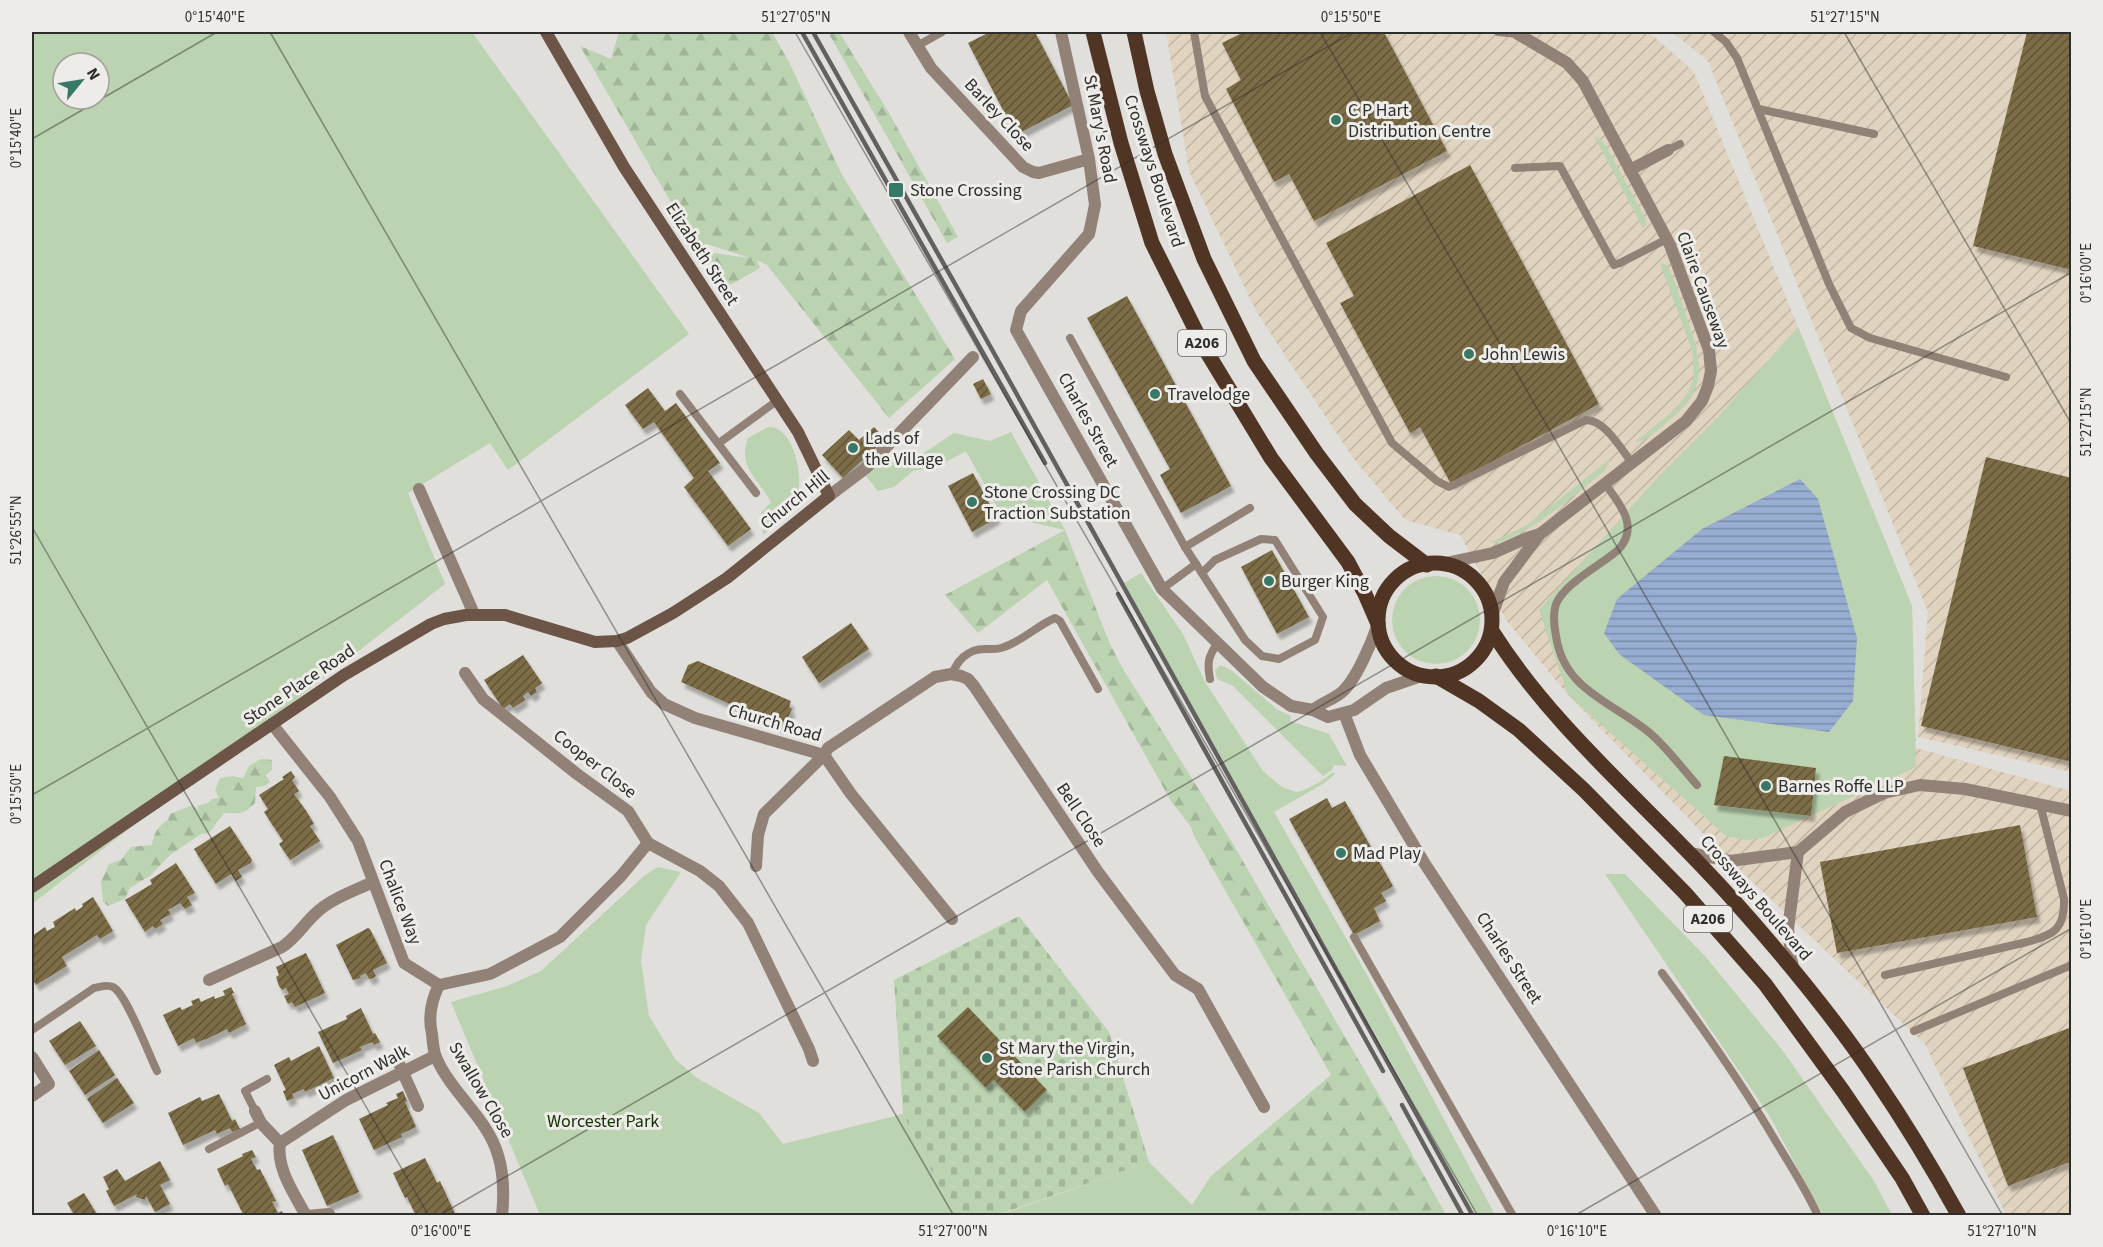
<svg xmlns="http://www.w3.org/2000/svg" width="2103" height="1247" font-family="'Source Sans 3',sans-serif">
<style>
.industrial{fill:url(#industrial-furrows)}
.green{fill:#bbd3b0;fill-rule:evenodd}
.forest{fill:url(#forest-firs)}
.cemetery{fill:url(#cemetery-stones)}
.water{fill:url(#water-rules)}
.building{fill:url(#building-hatch);filter:url(#shadow)}
.lines{fill:none;stroke-linecap:round;stroke-linejoin:round}
.lane{stroke:#918176;stroke-width:8}
.street{stroke:#918176;stroke-width:12}
.secondary{stroke:#6c5446;stroke-width:12}
.primary{stroke:#513524;stroke-width:15}
.rail{stroke:#62615f;stroke-width:4.5}
.ticks{fill:none;stroke:#2d2d2b;stroke-width:1.5;stroke-opacity:0.45}
.poi-dot{fill:#387866;stroke:#edece8;stroke-width:2}
.labels{text-anchor:middle;dominant-baseline:central;stroke-width:6;stroke-linejoin:round;paint-order:stroke}
.shield{fill:#edece8;stroke:#676664;stroke-width:1.5}
.shield-label{font-size:16px;font-weight:bold;fill:#2d2d2b}
.poi-label{font-size:18px;fill:#2d2d2b;stroke:#edece8;text-anchor:start}
.street-label{font-size:18px;fill:#2d2d2b;stroke:#edece8}
.park-label{font-size:18px;fill:#133300;stroke:#edece8}
.neatline{fill:none;stroke:#2d2d2b;stroke-width:2}
.ticks-label{font-size:15px;text-anchor:middle;fill:#2d2d2b}
</style>
<defs>
<pattern id="industrial-furrows" width="10" height="10" patternUnits="userSpaceOnUse" patternTransform="scale(1.5)"><rect width="10" height="10" fill="#e0d3bf"/><path d="M-1 1l2-2M0 10L10 0M9 11l2-2" fill="none" stroke="#c0b5a4"/></pattern>
<pattern id="forest-firs" width="22" height="20" patternUnits="userSpaceOnUse" patternTransform="scale(1.5)"><rect width="22" height="20" fill="#bbd3b0"/><path d="M5 1l3.5 6h-7zM16 11l3.5 6h-7z" fill="#a1b598"/></pattern>
<pattern id="cemetery-stones" width="16" height="16" patternUnits="userSpaceOnUse" patternTransform="scale(1.5)"><rect width="16" height="16" fill="#bbd3b0"/><path d="M2 7V4a2 2 0 0 1 4 0v3zM10 15v-3a2 2 0 0 1 4 0v3z" fill="#a1b598"/></pattern>
<pattern id="water-rules" width="6" height="5" patternUnits="userSpaceOnUse" patternTransform="scale(1.5)"><rect width="6" height="5" fill="#97add1"/><path d="M0 2.5h6" fill="none" stroke="#7c8daa"/></pattern>
<pattern id="building-hatch" width="6" height="6" patternUnits="userSpaceOnUse" patternTransform="scale(1.5)"><rect width="6" height="6" fill="#7b6d47"/><path d="M-1 1l2-2M0 6l6-6M5 7l2-2" fill="none" stroke="#605538"/></pattern>
<filter id="shadow"><feDropShadow dx="3.5" dy="6" stdDeviation="1.5" flood-color="#0004"/></filter>
</defs>
<rect width="100%" height="100%" fill="#e0dfdb"/>
<g class="industrial">
<path d="M1166,32H1649L1694,72L1912,606L1916,748L2071,791V1215H2006L1925,1044L1727,858L1568,695L1506,620L1460,535L1405,520L1353,458L1257,313L1189,171Z"/>
<path d="M1672,32H2071V772L1918,737L1928,612L1708,61Z"/>
</g>
<g class="green">
<path d="M32,32H472L689,334L508,470L490,443L408,493L445,584L32,904ZM63,63H99V99H63Z"/>
<path d="M1594,136L1600,139L1606,146L1645,218L1646,224L1643,228Z"/>
<path d="M1662,263L1667,266L1673,277C1679,295 1685,312 1691,330C1705,372 1703,395 1666,423C1657,430 1647,441 1635,442L1677,408L1688,392L1694,377L1692,350L1660,264Z"/>
<path d="M1798,327L1912,606L1916,767L1763,838L1747,840L1726,836L1568,695L1539,610L1659,476L1718,417Z"/>
<path d="M768,427C794,425 806,481 795,501C789,514 773,525 763,535L761,513L771,502C758,478 737,468 748,438Z"/>
<path d="M1011,432L1065,530L1002,516L966,451L936,467L913,471L894,487L878,491L866,476L886,457L894,460H913L954,433L990,441Z"/>
<path d="M1610,459L1605,470C1584,488 1516,546 1490,543L1527,525Z"/>
<path d="M1141,573L1183,634L1205,682L1263,771L1282,787L1296,792L1302,791L1320,782L1333,772L1335,774L1323,784L1274,812L1367,975L1495,1215H1476L1124,583Z"/>
<circle cx="1436" cy="620" r="44"/>
<path d="M1221,665L1231,670L1278,710L1291,716L1290,721L1329,734L1347,766L1334,765L1332,770L1323,776L1232,685L1217,679L1215,670Z"/>
<path d="M658,867L681,872L646,925L641,961L649,1016L676,1060L697,1078L759,1113L783,1144L903,1114L954,1215H540L451,1002L507,986L541,971L644,876Z"/>
<path d="M1605,874H1625L1705,956L1783,1051L1874,1181L1892,1215H1823L1769,1115Z"/>
<path d="M1149,1162L1192,1205L1211,1176L1251,1215L997,1216Z"/>
</g>
<g class="forest">
<path d="M619,32H772L790,64L841,173L955,359L889,418L767,265L757,260L760,268L725,288L710,266L706,252L750,258L707,244L697,247L580,46L611,59Z"/>
<path d="M828,32H839L889,113L958,237L947,243Z"/>
<path d="M1065,530L1110,644L1123,669L1230,839L1383,1102L1446,1215H1251L1211,1176L1331,1075L1194,836L1191,827L1171,801L1047,580L978,633L945,595Z"/>
<path d="M261,759L272,760V770L266,775L270,782L264,786L256,787L255,803C243,815 240,813 224,813L209,833L201,834L170,855L151,875L130,888L125,899L108,906L103,902L101,882L109,864L121,860L131,847L152,845C154,833 157,827 168,820L170,814L193,805L199,811L197,806L208,803L212,799L219,798L215,790L220,778L233,776L243,778L249,766Z"/>
</g>
<path class="cemetery" d="M1019,916L1109,1032L1149,1162L997,1215H954L903,1114L894,980Z"/>
<path class="water" d="M1800,479L1818,499L1857,638L1853,701L1829,732L1704,715L1619,654L1604,633L1617,599L1702,529Z"/>
<g class="building">
<path d="M990,32H1035L1073,105L1016,135L968,43Z"/>
<path d="M1244,32H1384L1447,151L1314,221L1289,174L1274,182L1226,89L1241,80L1222,43Z"/>
<path d="M2027,32H2072V270L1973,246Z"/>
<path d="M1470,165L1599,404L1451,484L1420,427L1410,433L1340,303L1354,296L1326,243Z"/>
<path d="M1127,296L1231,486L1181,513L1160,475L1170,469L1087,318Z"/>
<path d="M983,379L991,394L981,399L973,384Z"/>
<path d="M648,388L665,411L676,403L720,463L708,471L751,529L728,546L684,487L694,478L654,422L643,429L625,405Z"/>
<path d="M874,427L885,439L843,478L822,455L849,430L859,440Z"/>
<path d="M1986,457L2072,478V762L1921,726Z"/>
<path d="M973,473L997,518L972,532L948,486Z"/>
<path d="M1272,550L1309,617L1277,634L1241,567Z"/>
<path d="M851,623L869,649L819,683L802,657Z"/>
<path d="M523,655L542,683L535,688L537,692L531,696L528,692L523,696L525,700L513,708L510,704L503,709L484,680Z"/>
<path d="M698,661L791,701L789,707L792,709L783,728L681,682L688,665Z"/>
<path d="M1724,756L1816,768L1811,816L1714,805Z"/>
<path d="M291,771L295,777L292,780L299,791L294,794L307,812L314,824L310,826L320,841L290,860L279,844L283,841L264,812L268,809L259,795L284,779L282,777Z"/>
<path d="M1327,798L1332,808L1345,801L1393,886L1381,893L1386,901L1374,908L1380,921L1354,935L1289,819Z"/>
<path d="M2020,825L2037,917L1837,953L1820,862Z"/>
<path d="M230,826L252,860L251,863L238,870L242,877L236,881L231,874L216,884L194,849Z"/>
<path d="M176,863L195,893L187,897L192,905L185,909L180,903L168,910L171,914L160,920L163,924L155,929L153,926L145,932L125,900L152,884L150,880Z"/>
<path d="M93,897L113,931L100,939L97,935L62,957L67,966L36,985L32,978V936L45,927L47,931L55,927L53,922L75,908L76,911L81,908L83,906L82,904Z"/>
<path d="M368,928L370,929L387,963L373,970L376,976L373,978L369,979L366,973L360,976L361,978L353,980L336,945Z"/>
<path d="M306,953L325,993L295,1007L292,1002L288,1004L284,996L289,994L286,988L282,990L279,986L276,977L279,975L276,967Z"/>
<path d="M231,987L234,993L232,994L246,1024L229,1033L227,1029L205,1040V1039L196,1043L194,1038L178,1046L163,1015L180,1007L182,1010L193,1005L191,1001L199,998L201,1002L214,996L215,999L225,995L223,991Z"/>
<path d="M968,1007L1047,1090L1025,1112L994,1080L986,1088L937,1036Z"/>
<path d="M361,1008L373,1034L375,1033L380,1042L374,1045L372,1042L360,1047L362,1050L333,1063L318,1032L347,1019L346,1016Z"/>
<path d="M80,1021L96,1046L65,1065L49,1041Z"/>
<path d="M2072,1027V1161L2008,1186L1963,1068Z"/>
<path d="M319,1046L334,1078L305,1092L304,1089L292,1094L294,1098L287,1101L283,1091L286,1090L274,1065L289,1057L291,1061Z"/>
<path d="M99,1050L115,1075L85,1095L69,1071Z"/>
<path d="M117,1078L134,1103L103,1123L87,1099Z"/>
<path d="M403,1091L407,1101L405,1102L416,1127L401,1134L402,1137L374,1150L359,1119L388,1105L386,1103L398,1098L396,1094Z"/>
<path d="M219,1094L232,1121L235,1119L240,1129L232,1132L230,1128L217,1134L215,1130L183,1145L168,1113L200,1097L202,1101Z"/>
<path d="M333,1135L359,1192L327,1206L302,1150Z"/>
<path d="M252,1150L256,1157L251,1159L257,1170L260,1169L276,1201L272,1202L278,1213L282,1211L284,1216H244L228,1184L225,1186L217,1169L243,1156L242,1154Z"/>
<path d="M425,1158L437,1183L440,1181L456,1216H416L407,1197L405,1198L393,1173Z"/>
<path d="M160,1161L170,1180L160,1185L170,1204L155,1212L146,1196L145,1200L136,1197L137,1194L114,1206L106,1191L109,1189L103,1177L117,1169L125,1181Z"/>
<path d="M84,1193L98,1216H75L67,1203Z"/>
</g>
<g class="lines">
<g class="lane">
<path d="M1194,32L1205,96L1392,443L1437,481L1449,487L1586,420C1605,420 1621,449 1632,463"/>
<path d="M1498,32L1518,34"/>
<path d="M1714,32L1726,42L1737,58L1829,284L1851,328L1870,338L2006,377"/>
<path d="M917,46L942,32"/>
<path d="M1759,109L1874,134"/>
<path d="M1668,150L1680,144"/>
<path d="M1515,168L1560,166L1614,265L1620,263L1667,239"/>
<path d="M1070,338L1185,547"/>
<path d="M680,394L756,493"/>
<path d="M719,443L778,400"/>
<path d="M1605,484C1620,504 1640,527 1618,550C1601,565 1565,583 1556,604C1553,613 1554,626 1556,636C1564,691 1613,702 1651,734C1668,749 1682,768 1697,785"/>
<path d="M1196,564L1245,640L1262,656L1279,659L1315,640L1323,617L1275,540L1261,539L1215,560L1202,573"/>
<path d="M1162,589L1196,564L1185,547L1250,508"/>
<path d="M952,674C956,665 960,658 969,653C980,646 990,651 1001,648C1022,642 1036,626 1055,618L1060,621L1098,689"/>
<path d="M1210,679C1207,663 1208,656 1218,643"/>
<path d="M1354,937L1513,1216"/>
<path d="M1662,973C1703,1028 1741,1082 1775,1140C1790,1165 1806,1189 1818,1216"/>
<path d="M1885,975L2027,942C2054,935 2065,929 2064,899L2040,804"/>
<path d="M32,1030L94,988C100,987 107,984 113,987C126,993 149,1055 157,1071"/>
<path d="M1914,1031L2072,965"/>
<path d="M255,1111L245,1091L267,1079"/>
<path d="M209,1149L254,1126"/>
</g>
<g class="street">
<path d="M909,32L931,68L1023,167L1033,172L1039,173L1089,159"/>
<path d="M1061,32L1089,159L1095,205L1089,234L1021,311L1016,330L1162,589L1263,687L1291,706L1313,710L1328,717L1354,710L1386,688L1424,675"/>
<path d="M1630,170L1668,150"/>
<path d="M419,489L474,614"/>
<path d="M829,496L866,468L973,357"/>
<path d="M1441,564L1493,553L1527,538L1540,534"/>
<path d="M1492,616L1504,582L1540,534L1686,421L1702,401L1708,386L1711,371L1709,350L1670,245L1583,81L1567,63L1518,34"/>
<path d="M617,641L651,692L664,704L695,718L824,755L851,794L952,919"/>
<path d="M465,673L483,699L577,774L628,811L648,843L700,871L719,886L748,923L809,1049L813,1061"/>
<path d="M1313,710C1322,702 1333,700 1342,692C1356,680 1372,642 1378,624"/>
<path d="M1344,713L1360,755L1425,864L1656,1216"/>
<path d="M272,724L330,797L358,841L404,963L439,985L490,974L560,937L621,876L648,843"/>
<path d="M1690,853L1730,861L1798,852L1845,812L1884,793L1920,785L1965,789L2072,811"/>
<path d="M756,866L758,835L764,814L824,755L828,748L935,677L951,674L961,676L968,679L974,686L1098,872L1175,975L1198,989L1264,1107"/>
<path d="M1793,970L1788,929L1798,852"/>
<path d="M209,980L282,947C296,938 303,925 315,914C330,899 354,891 373,882"/>
<path d="M439,985C431,1001 428,1017 432,1034C433,1042 433,1050 436,1057C451,1093 487,1117 498,1155C504,1174 504,1196 502,1216"/>
<path d="M32,1057L49,1084L32,1096"/>
<path d="M396,1057L418,1106"/>
<path d="M255,1111L261,1123L280,1143"/>
<path d="M280,1143L346,1100L435,1056"/>
<path d="M280,1143C276,1168 294,1193 306,1216"/>
<path d="M307,1216L329,1214"/>
</g>
<path class="secondary" d="M32,887L344,675L431,624L444,619L466,615H505L595,642L617,641L627,638L673,613L727,578L829,496L798,432L624,167L546,32"/>
<g class="primary">
<path d="M1093,32L1121,143L1152,243L1205,349L1271,458L1348,562L1365,594L1378,624"/>
<path d="M1134,32L1147,91L1165,154L1204,259L1254,361L1317,454L1355,504L1389,536L1427,565"/>
<circle cx="1435" cy="620" r="57"/>
<path d="M1492,631C1557,734 1655,811 1735,902C1785,958 1834,1017 1876,1080C1906,1124 1933,1169 1959,1216"/>
<path d="M1436,676L1479,701L1519,730L1584,790L1685,893L1765,984L1843,1091L1902,1178L1923,1216"/>
</g>
<g class="rail">
<path d="M802,32L1045,463"/>
<path d="M813,32L990,346L1473,1216"/>
<path d="M1118,594L1383,1071"/>
<path d="M1402,1105L1463,1216"/>
</g>
</g>
<path class="ticks" d="M270,32L954,1216M795,32L1478,1216M1320,32L2003,1216M1844,32L2072,425M32,139L217,32M32,527L429,1216M32,795L1353,32M438,1216L2072,272M1574,1216L2072,928"/>
<g class="poi-dot">
<circle cx="1336" cy="120" r="6"/>
<rect x="888" y="182" width="16" height="16" rx="3"/>
<circle cx="1469" cy="354" r="6"/>
<circle cx="1155" cy="394" r="6"/>
<circle cx="853" cy="448" r="6"/>
<circle cx="972" cy="502" r="6"/>
<circle cx="1269" cy="581" r="6"/>
<circle cx="1766" cy="786" r="6"/>
<circle cx="1341" cy="853" r="6"/>
<circle cx="987" cy="1058" r="6"/>
</g>
<g class="labels">
<g class="shield">
<rect x="1178" y="330" width="48" height="26" rx="4.5"/>
<rect x="1684" y="906" width="48" height="26" rx="4.5"/>
</g>
<g class="shield-label">
<text x="1202" y="343">A206</text>
<text x="1708" y="919">A206</text>
</g>
<g class="poi-label">
<text x="1348" y="110">C P Hart<tspan x="1348" dy="21">Distribution Centre</tspan></text>
<text x="910" y="190">Stone Crossing</text>
<text x="1481" y="354">John Lewis</text>
<text x="1167" y="394">Travelodge</text>
<text x="865" y="438">Lads of<tspan x="865" dy="21">the Village</tspan></text>
<text x="984" y="492">Stone Crossing DC<tspan x="984" dy="21">Traction Substation</tspan></text>
<text x="1281" y="581">Burger King</text>
<text x="1778" y="786">Barnes Roffe LLP</text>
<text x="1353" y="853">Mad Play</text>
<text x="999" y="1048">St Mary the Virgin,<tspan x="999" dy="21">Stone Parish Church</tspan></text>
</g>
<g class="street-label">
<text transform="translate(999 115) rotate(47)">Barley Close</text>
<text transform="translate(1100 129) rotate(79)">St Mary's Road</text>
<text transform="translate(1154 171) rotate(72)">Crossways Boulevard</text>
<text transform="translate(702 254) rotate(57)">Elizabeth Street</text>
<text transform="translate(1703 290) rotate(70)">Claire Causeway</text>
<text transform="translate(1088 420) rotate(61)">Charles Street</text>
<text transform="translate(795 500) rotate(-39)">Church Hill</text>
<text transform="translate(299 685) rotate(-34)">Stone Place Road</text>
<text transform="translate(775 723) rotate(16)">Church Road</text>
<text transform="translate(595 764) rotate(38)">Cooper Close</text>
<text transform="translate(1081 815) rotate(56)">Bell Close</text>
<text transform="translate(1756 898) rotate(49)">Crossways Boulevard</text>
<text transform="translate(400 902) rotate(69)">Chalice Way</text>
<text transform="translate(1509 958) rotate(57)">Charles Street</text>
<text transform="translate(364 1073) rotate(-28)">Unicorn Walk</text>
<text transform="translate(481 1090) rotate(59)">Swallow Close</text>
</g>
<g class="park-label">
<text x="603" y="1121">Worcester Park</text>
</g>
</g>
<rect width="2103" height="1247" fill="none" stroke="#edece8" stroke-width="66"/>
<g transform="translate(81 81) rotate(60)"><circle r="28" fill="#edece8" stroke="#a0a09c" stroke-width="1.5"/>
<path d="M0-4.5L10 22L0 15L-10 22Z" fill="#387866"/>
<text y="-9" font-size="16" font-weight="bold" text-anchor="middle" fill="#2d2d2b">N</text>
</g>
<rect x="33" y="33" width="2037" height="1181" class="neatline"/>
<g class="ticks-label">
<text x="215" y="22">0°15'40"E</text>
<text x="796" y="22">51°27'05"N</text>
<text x="1351" y="22">0°15'50"E</text>
<text x="1845" y="22">51°27'15"N</text>
<text transform="translate(16 138) rotate(-90)" y="5">0°15'40"E</text>
<text transform="translate(2086 273) rotate(-90)" y="5">0°16'00"E</text>
<text transform="translate(2086 422) rotate(-90)" y="5">51°27'15"N</text>
<text transform="translate(16 530) rotate(-90)" y="5">51°26'55"N</text>
<text transform="translate(16 794) rotate(-90)" y="5">0°15'50"E</text>
<text transform="translate(2086 929) rotate(-90)" y="5">0°16'10"E</text>
<text x="441" y="1236">0°16'00"E</text>
<text x="953" y="1236">51°27'00"N</text>
<text x="1577" y="1236">0°16'10"E</text>
<text x="2002" y="1236">51°27'10"N</text>
</g>
</svg>
